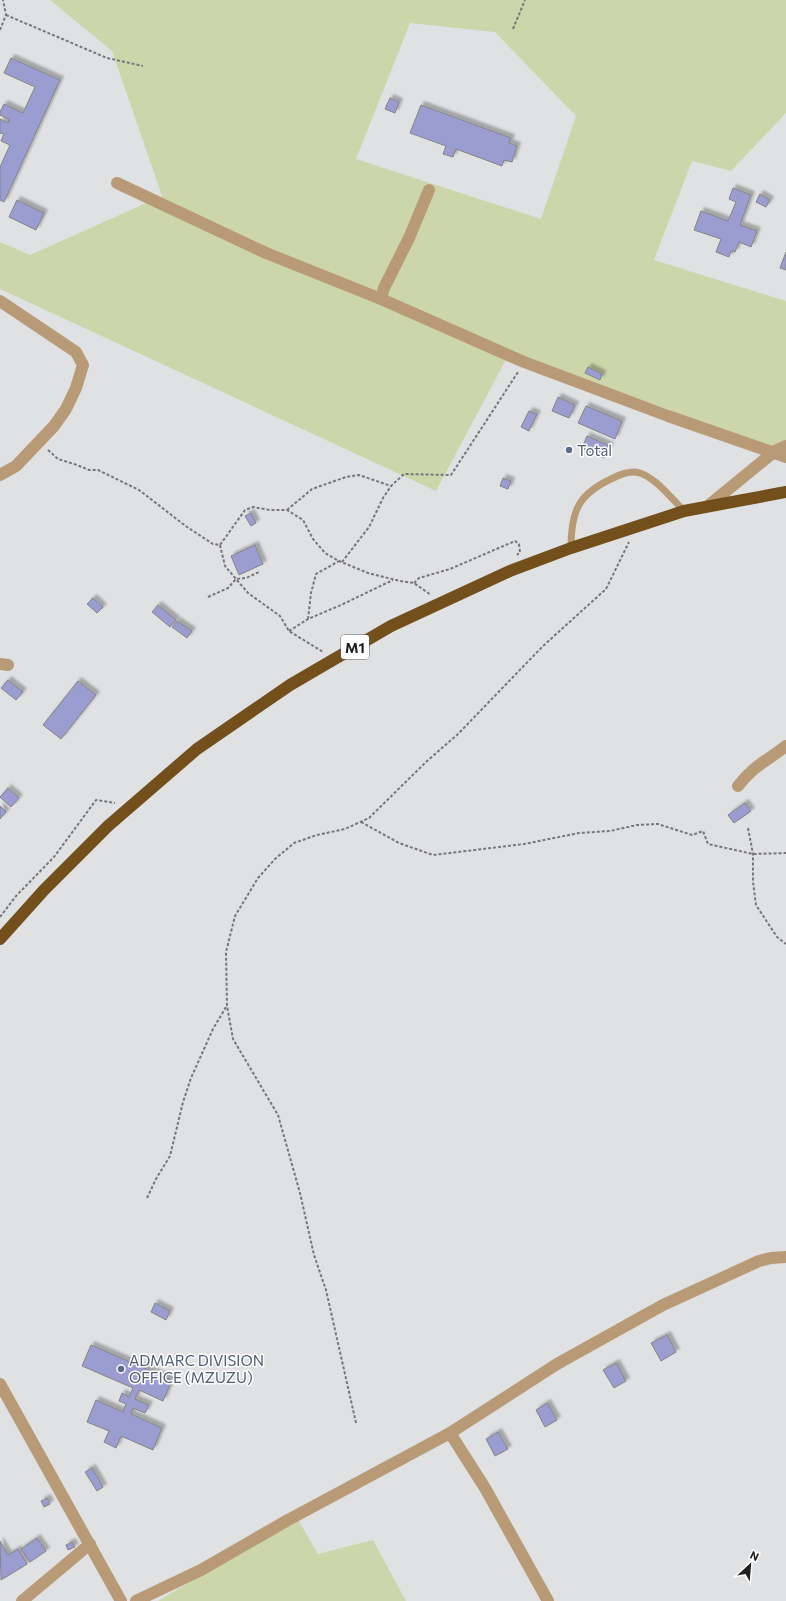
<svg xmlns="http://www.w3.org/2000/svg" width="786" height="1601" font-family="Commissioner,sans-serif">
<style>
.green{fill:#cdd6aa;fill-rule:evenodd}
.building{fill:#9b9dd1;stroke:#838385;filter:url(#shadow)}
.lines{fill:none;stroke-linecap:round;stroke-linejoin:round}
.path{stroke:#777779;stroke-width:2;stroke-dasharray:3 2;stroke-linecap:butt}
.lane{stroke:#b89b76;stroke-width:7}
.street{stroke:#b89b76;stroke-width:12}
.highway{stroke:#724f1b;stroke-width:12}
.service-dot{fill:#5c6f8a;stroke:#fff;stroke-width:1.5}
.labels{text-anchor:middle;dominant-baseline:central;stroke-width:3;stroke-linejoin:round;paint-order:stroke}
.shield{fill:#fff;stroke:#626263;stroke-width:1}
.shield-label{font-size:14px;font-weight:bold;fill:#1f1f20}
.service-label{font-size:15px;fill:#4e5e75;stroke:#fff;text-anchor:start}
</style>
<defs>
<filter id="shadow"><feDropShadow dx="3.5" dy="-3.5" stdDeviation="1" flood-color="#0004"/></filter>
</defs>
<rect width="100%" height="100%" fill="#e0e1e3"/>
<g class="green">
<path d="M50,0H786V113L731,171L692,161L654,260L786,301V442L774,448L510,352L436,491L0,289V242L30,255L162,196L112,51ZM410,23L495,32L576,116L541,219L356,159Z"/>
<path d="M297,1518L318,1554L373,1540L406,1601H158Z"/>
</g>
<g class="building">
<path d="M11,58L60,80L4,202L0,200V167L10,145L1,141L4,134L0,133V119L8,123L9,119L0,115V112L4,104L23,113L35,87L4,73Z"/>
<path d="M390,98L399,102L395,113L385,109Z"/>
<path d="M421,105L511,138L509,143L517,146L512,162L504,160L502,166L456,149L453,157L443,154L446,146L410,133Z"/>
<path d="M733,188L751,195L740,225L757,231L751,247L739,242L735,252L731,251L729,257L716,252L721,239L694,230L701,211L728,221L736,202L729,199Z"/>
<path d="M760,194L770,200L766,207L756,202Z"/>
<path d="M17,200L44,213L36,230L9,217Z"/>
<path d="M786,252V270L780,268Z"/>
<path d="M588,367L602,374L600,380L585,373Z"/>
<path d="M558,397L575,405L569,418L552,411Z"/>
<path d="M586,406L622,421L615,439L578,423Z"/>
<path d="M529,411L537,414L529,431L521,427Z"/>
<path d="M587,436L610,446L604,458L582,448Z"/>
<path d="M503,478L511,481L508,489L500,486Z"/>
<path d="M251,513L256,523L251,526L245,516Z"/>
<path d="M255,545L263,564L239,575L231,556Z"/>
<path d="M93,598L103,607L97,613L87,604Z"/>
<path d="M158,605L176,620L170,627L152,612Z"/>
<path d="M177,621L192,631L187,638L172,627Z"/>
<path d="M8,680L23,692L16,700L1,688Z"/>
<path d="M78,681L96,695L61,739L43,725Z"/>
<path d="M8,788L19,798L11,807L0,797Z"/>
<path d="M745,803L751,811L734,823L728,815Z"/>
<path d="M0,806L6,812L0,819Z"/>
<path d="M155,1303L170,1311L166,1320L151,1312Z"/>
<path d="M667,1335L676,1352L661,1361L651,1343Z"/>
<path d="M91,1345L172,1380L163,1401L139,1390L135,1399L149,1405L145,1413L133,1408L131,1414L162,1428L153,1450L121,1436L116,1448L104,1442L109,1431L87,1422L96,1400L123,1412L126,1404L119,1401L122,1393L129,1397L133,1388L82,1366Z"/>
<path d="M616,1363L626,1381L614,1388L603,1370Z"/>
<path d="M547,1403L557,1420L545,1427L536,1410Z"/>
<path d="M498,1432L508,1449L495,1456L486,1439Z"/>
<path d="M92,1468L103,1487L97,1491L85,1472Z"/>
<path d="M47,1498L50,1504L44,1507L41,1501Z"/>
<path d="M37,1538L46,1551L30,1562L21,1549Z"/>
<path d="M0,1541L8,1555L18,1549L27,1564L1,1580Z"/>
<path d="M72,1542L75,1547L68,1550L66,1545Z"/>
</g>
<g class="lines">
<g class="path">
<path d="M6,15L107,58L143,66"/>
<path d="M513,29L525,0"/>
<path d="M0,30L6,15L3,0"/>
<path d="M48,450L58,459L77,465L89,470H98L139,490L187,527L213,544L220,545L245,510L253,507L270,510H287L303,520L313,539L325,553L339,561L368,573L400,581L414,583L431,595"/>
<path d="M287,510L312,489L346,477L359,475L391,486L404,474L451,475L518,372"/>
<path d="M220,545L225,566L248,593L280,616L289,631L323,652"/>
<path d="M342,562L369,527L383,498L391,486"/>
<path d="M414,583L419,578L450,569L515,541L519,544L520,552L517,555"/>
<path d="M208,597L228,588L236,579L246,578L259,572"/>
<path d="M308,619L311,593L316,574L339,561"/>
<path d="M289,631L308,619L341,605L393,580"/>
<path d="M361,822L399,843L433,855L524,844L579,833L610,831L637,825L658,824L692,835L703,831L708,844L753,854L786,853"/>
<path d="M748,828L753,854V882L756,905L777,937L786,944"/>
<path d="M0,917L16,896L54,857L96,800L115,803"/>
<path d="M147,1198L156,1179L170,1156L183,1102L191,1078L213,1029L226,1007"/>
<path d="M356,1423L326,1290L314,1255L300,1193L278,1115L233,1039L227,1006L226,952L235,916L258,878L275,859L294,843L317,835L345,829L369,818L427,761L457,735L543,646L606,589L629,542"/>
</g>
<path class="lane" d="M571,548C571,511 578,494 613,478C621,474 631,470 640,473C657,479 671,498 684,511"/>
<g class="street">
<path d="M117,183L266,253L381,299"/>
<path d="M429,190L409,238L384,288L381,299L524,362L668,416L786,457"/>
<path d="M0,301L76,352L83,365L76,388L66,409L54,426L16,466L0,475"/>
<path d="M708,506L775,451L786,446"/>
<path d="M0,664L8,665"/>
<path d="M738,786C753,766 767,761 786,746"/>
<path d="M0,1384L121,1601"/>
<path d="M450,1433L557,1364L663,1305L759,1261L771,1258L786,1257"/>
<path d="M22,1601L90,1544"/>
<path d="M136,1601L201,1570L288,1520L450,1433L485,1488L548,1601"/>
</g>
<path class="highway" d="M0,939L44,890L108,826L197,749L290,685L391,626L510,571L571,548L684,511L786,492"/>
</g>
<g class="service-dot">
<circle cx="569" cy="450" r="4"/>
<circle cx="121" cy="1369" r="4"/>
</g>
<g class="labels">
<rect class="shield" x="341" y="635" width="28" height="24" rx="3"/>
<g class="shield-label">
<text x="355" y="647">M1</text>
</g>
<g class="service-label">
<text x="577" y="450">Total</text>
<text x="129" y="1360">ADMARC DIVISION<tspan x="129" dy="17">OFFICE (MZUZU)</tspan></text>
</g>
</g>
<g transform="translate(750 1565) rotate(26)" stroke="#ffffff" stroke-width="3" paint-order="stroke">
<path d="M0-3L7 15L0 10L-7 15Z" fill="#1f1f20"/>
<text y="-6" font-size="11" font-weight="bold" text-anchor="middle" fill="#1f1f20">N</text>
</g>
</svg>
